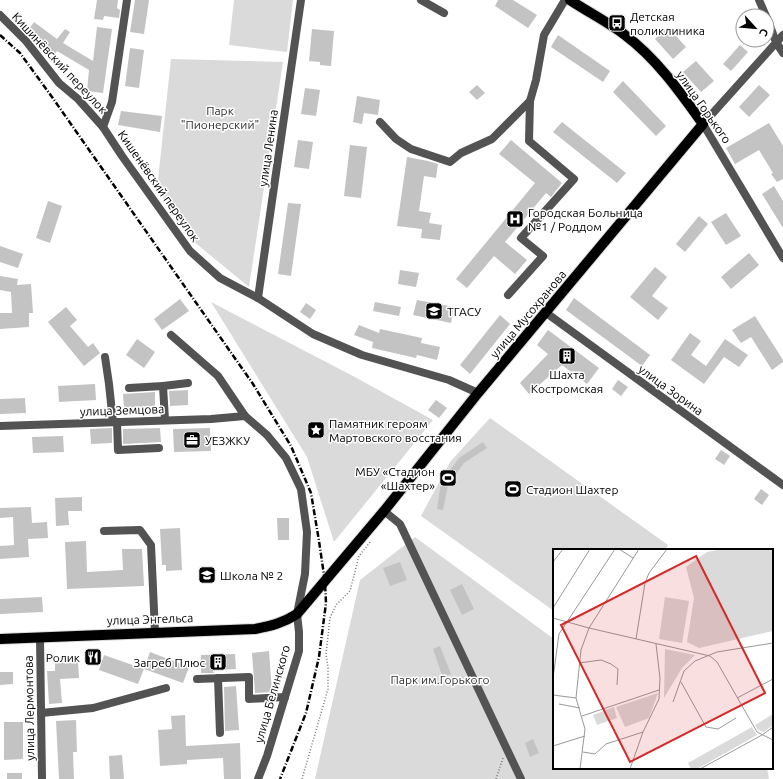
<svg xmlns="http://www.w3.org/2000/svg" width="783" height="779" font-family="Ubuntu,sans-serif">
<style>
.green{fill:#dadada}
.building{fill:#c3c3c3}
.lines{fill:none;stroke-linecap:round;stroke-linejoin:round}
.major-casing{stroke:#dbdbdb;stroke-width:12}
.path{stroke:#757575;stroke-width:1.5;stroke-dasharray:1 2;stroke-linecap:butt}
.minor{stroke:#535353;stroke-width:8}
.major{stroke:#000;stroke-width:10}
.rail{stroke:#000;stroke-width:2.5;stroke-dasharray:6 2 1 2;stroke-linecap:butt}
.labels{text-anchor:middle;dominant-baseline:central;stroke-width:3;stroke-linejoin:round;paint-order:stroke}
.poi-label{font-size:12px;fill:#000;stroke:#fff;text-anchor:start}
.street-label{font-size:12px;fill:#000;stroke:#fff}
.park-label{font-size:12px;fill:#313131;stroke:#fff}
.inset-road{fill:none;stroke:#999;stroke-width:1}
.view{fill:#d62828;fill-opacity:0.15;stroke:#d62828;stroke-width:2}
.inset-edge{fill:none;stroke:#000;stroke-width:2}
</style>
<rect width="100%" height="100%" fill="#fff"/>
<g class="green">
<path d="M234,0H293L287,52L229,45Z"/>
<path d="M171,59L283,62L249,287L193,241L157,189Z"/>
<path d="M211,302L353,376L433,420L334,542L307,457Z"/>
<path d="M490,418L668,545L665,550H554V611L421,516L450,462Z"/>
<path d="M415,537L554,639V768H767L769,779H315L360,580Z"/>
</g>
<g class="building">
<path d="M97,0H118L117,8L120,10L119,18L104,16L103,20L94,19Z"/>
<path d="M135,0H149L144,34L130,32Z"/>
<path d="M498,0H513L537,15L528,28L495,6Z"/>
<path d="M34,22L57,39L65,29L70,32L63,43L93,61L97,27L112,29L103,93L87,91L89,70L57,51L55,54L26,33Z"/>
<path d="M668,27L686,47L673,59L655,39Z"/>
<path d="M312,29L334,31L331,66L320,65V62L309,61Z"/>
<path d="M558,35L610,71L603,82L551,47Z"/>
<path d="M740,45L748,52L731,71L723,64Z"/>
<path d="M130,48L144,50L139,88L125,86Z"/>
<path d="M696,61L714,81L701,92L683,72Z"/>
<path d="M623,81L666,126L656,136L613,92Z"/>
<path d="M477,85L485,93L477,100L469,92Z"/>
<path d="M759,85L770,95L749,117L739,107Z"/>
<path d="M305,88L320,90L316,116L301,114Z"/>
<path d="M357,96L380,100L378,115L364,113L362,124L353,122Z"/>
<path d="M121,111L162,116L160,132L118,125Z"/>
<path d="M562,122L626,173L617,183L553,132Z"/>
<path d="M769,123L783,146V179L777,182L771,174L773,173L759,150L735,164L726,148Z"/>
<path d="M298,140L313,142L309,169L294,167Z"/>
<path d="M511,140L562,183L551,197L546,193L505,242L527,260L515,274L494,256L467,288L456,279L535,183L499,154Z"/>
<path d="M350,145L367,147L361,198L344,196Z"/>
<path d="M407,157L428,161L438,164L436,178L424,176L419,211L431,213L429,223L442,225L440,240L421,238L422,229L397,226Z"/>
<path d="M774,186L783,201V228L762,194Z"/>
<path d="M48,201L62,206L50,243L36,238Z"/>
<path d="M288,203L301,204L291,276L278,274Z"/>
<path d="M726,213L741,236L726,245L711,222Z"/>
<path d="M699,216L708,224L685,252L676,244Z"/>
<path d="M0,246L23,254L18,268L0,262Z"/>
<path d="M749,253L759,265L731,289L721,277Z"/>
<path d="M655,267L667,277L652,296L668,308L658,320L630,297Z"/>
<path d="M400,270L419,273L416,287L398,284Z"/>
<path d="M0,276L18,279L17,285L31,284L33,313H29V327L0,329V313H12L11,292L0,290Z"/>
<path d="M574,298L650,355L642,366L566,310Z"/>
<path d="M180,299L189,311L162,330L154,319Z"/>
<path d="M417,300L454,307L451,323L413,315Z"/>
<path d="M375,302L401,307L399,316L373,311Z"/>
<path d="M306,303L316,310L310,319L300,312Z"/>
<path d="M66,307L77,320L70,326L88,347L93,343L100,353L84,366L48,322Z"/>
<path d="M500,315L510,324L470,374L460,365Z"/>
<path d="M755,316L783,360V362L772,370L751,337L741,343L732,330Z"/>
<path d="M359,325L379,333L380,329L422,338L421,343L440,347L437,360L417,355L416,358L372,348L373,342L354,335Z"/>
<path d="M548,330L599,368L587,384L562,365L529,394L520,383L548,354L537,345Z"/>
<path d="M690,333L701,341L691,355L706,366L725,339L748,355L739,367L724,357L704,384L671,360Z"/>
<path d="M137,339L155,352L144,368L126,355Z"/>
<path d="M618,380L628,387L621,396L612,389Z"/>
<path d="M95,384L96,400L59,402L58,386Z"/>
<path d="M188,390V405L170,406L169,391Z"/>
<path d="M155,392V406L124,408L123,394Z"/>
<path d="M25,398L26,413L0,414V399Z"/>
<path d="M436,400L447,408L439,418L428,410Z"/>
<path d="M112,428V443L91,444L90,429Z"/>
<path d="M160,428L161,442L123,444V429Z"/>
<path d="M210,428L211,451L174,452L173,429Z"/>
<path d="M63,436L64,452L33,453L32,437Z"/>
<path d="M483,442L487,448L464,463L448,485L443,510L437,509L441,482L459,458Z"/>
<path d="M721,450L730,456L724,465L715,459Z"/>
<path d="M761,489L769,495L762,505L754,499Z"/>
<path d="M82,497V511H68L69,525L56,526L55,498Z"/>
<path d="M31,507L32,523L47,522L48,538L28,539L29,557L0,559V546L14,545L13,517L0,518V508Z"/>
<path d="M277,518H289V540H278Z"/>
<path d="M180,528L182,570L166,571V565H162L160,529Z"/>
<path d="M86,541L87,572L123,570L122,549H142L144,586L67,589L65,542Z"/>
<path d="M400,562L407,580L390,586L383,568Z"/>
<path d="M462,584L474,609L462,615L450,590Z"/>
<path d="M42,597L43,612L0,614V599Z"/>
<path d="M440,646L451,674L443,678L433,649Z"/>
<path d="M95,649L96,659L85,660V650Z"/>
<path d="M269,651L272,692L255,693L252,653Z"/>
<path d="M150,652L189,667L183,683L144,669Z"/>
<path d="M235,654L236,669L213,670L214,673H201V655Z"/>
<path d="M104,655L144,669L138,684L99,670Z"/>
<path d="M78,662L79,678L60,679L62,703L49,704L47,671H55V663Z"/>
<path d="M0,672H13V684L0,685Z"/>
<path d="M236,686L239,730L225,731L224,687Z"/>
<path d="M185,715L186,746L240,743L241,779H224L223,758L187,760V764L160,766L158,730L172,729L171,716Z"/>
<path d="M76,720L77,752H73L74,779H59L56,721Z"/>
<path d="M4,722H23V759L4,760Z"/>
<path d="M533,739L539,753L530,757L525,743Z"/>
<path d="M122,755L124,779H110L109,756Z"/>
<rect x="7" y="773" width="15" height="6"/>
</g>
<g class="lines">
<defs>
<path id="major" d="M0,639L255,629C271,626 283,623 297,614L384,511L478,393L703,124C680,92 657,59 625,35C608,22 588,12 570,0"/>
</defs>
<use href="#major" class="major-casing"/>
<g class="path">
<path d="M302,779L328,689V668L326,654L330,618L336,605L350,591L359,556L371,541"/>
<path d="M496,779L503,758"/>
</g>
<g class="minor">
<path d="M127,0L112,102L103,127L122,156L190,251L220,278L258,298L313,334L362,355L449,380L478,393"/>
<path d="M421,0L444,13"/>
<path d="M759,0L766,16"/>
<path d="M0,15L26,41L59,83L78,99L103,127"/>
<path d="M767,18L776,42L783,53"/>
<path d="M783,35L703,124L783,258"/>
<path d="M380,122L396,139L411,149L450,162L461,153L492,139L530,101L536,80L544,35L565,0"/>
<path d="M508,295L543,256L521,238L574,179L529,141L530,101"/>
<path d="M258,298L301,0"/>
<path d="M545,312L783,485"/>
<path d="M171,335L218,376L245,416L267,435L286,458L301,489L307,532L305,574L297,614L299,632V651L267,756L258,779"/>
<path d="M105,357L109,384L113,422"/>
<path d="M163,386L165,420"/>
<path d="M129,388L163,386L188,383"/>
<path d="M117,422L118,450L159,448"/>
<path d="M0,426L211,419L245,416"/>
<path d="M384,511L400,524L521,779"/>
<path d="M104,531L140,530L151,545L155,632"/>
<path d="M40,638L42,779"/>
<path d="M218,678L220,733"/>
<path d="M197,679L249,677V699L285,697"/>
<path d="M41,713L93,708L166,688"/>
</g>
<use href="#major" class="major"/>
<path class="rail" d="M0,35L20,53L52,97L253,384L291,446L311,493L319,541L325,582L326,603L319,657L306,713L280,779"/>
</g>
<defs>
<symbol id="bus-square" viewBox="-11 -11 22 22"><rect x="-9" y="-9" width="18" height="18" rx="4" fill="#000" stroke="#fff"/><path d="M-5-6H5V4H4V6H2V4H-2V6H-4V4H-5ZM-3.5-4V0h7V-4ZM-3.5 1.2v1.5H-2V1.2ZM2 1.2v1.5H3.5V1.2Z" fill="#fff"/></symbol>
<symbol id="hospital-square" viewBox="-11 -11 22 22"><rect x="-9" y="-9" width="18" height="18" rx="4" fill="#000" stroke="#fff"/><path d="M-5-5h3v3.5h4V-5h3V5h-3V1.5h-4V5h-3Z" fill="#fff"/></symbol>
<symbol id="university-square" viewBox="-11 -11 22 22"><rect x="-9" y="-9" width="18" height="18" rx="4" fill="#000" stroke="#fff"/><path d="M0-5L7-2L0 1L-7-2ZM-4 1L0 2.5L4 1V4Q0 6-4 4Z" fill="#fff"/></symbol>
<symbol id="building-square" viewBox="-11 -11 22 22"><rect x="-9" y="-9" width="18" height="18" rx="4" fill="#000" stroke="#fff"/><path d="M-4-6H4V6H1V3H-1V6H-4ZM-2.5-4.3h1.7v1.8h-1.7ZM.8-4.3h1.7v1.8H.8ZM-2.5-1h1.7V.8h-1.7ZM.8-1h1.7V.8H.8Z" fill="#fff"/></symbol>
<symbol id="sight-square" viewBox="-11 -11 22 22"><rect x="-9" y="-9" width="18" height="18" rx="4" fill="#000" stroke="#fff"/><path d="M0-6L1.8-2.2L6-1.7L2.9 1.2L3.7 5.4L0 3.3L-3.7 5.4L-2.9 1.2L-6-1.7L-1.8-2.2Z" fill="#fff"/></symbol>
<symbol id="office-square" viewBox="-11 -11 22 22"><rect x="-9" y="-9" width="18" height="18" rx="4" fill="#000" stroke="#fff"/><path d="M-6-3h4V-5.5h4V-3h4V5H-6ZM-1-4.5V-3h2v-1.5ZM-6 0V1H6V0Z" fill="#fff"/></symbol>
<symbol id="stadium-square" viewBox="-11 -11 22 22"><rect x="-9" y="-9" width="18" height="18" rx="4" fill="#000" stroke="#fff"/><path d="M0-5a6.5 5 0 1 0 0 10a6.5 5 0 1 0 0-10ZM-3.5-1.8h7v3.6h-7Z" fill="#fff"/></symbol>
<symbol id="school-square" viewBox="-11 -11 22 22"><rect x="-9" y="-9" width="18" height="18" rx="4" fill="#000" stroke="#fff"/><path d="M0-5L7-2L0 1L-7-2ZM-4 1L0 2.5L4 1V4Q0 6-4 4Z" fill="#fff"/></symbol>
<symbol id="restaurant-square" viewBox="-11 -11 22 22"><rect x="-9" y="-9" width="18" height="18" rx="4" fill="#000" stroke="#fff"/><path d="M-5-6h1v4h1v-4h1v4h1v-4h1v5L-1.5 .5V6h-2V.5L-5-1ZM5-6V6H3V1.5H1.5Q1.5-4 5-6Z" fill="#fff"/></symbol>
</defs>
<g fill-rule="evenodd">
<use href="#bus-square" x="607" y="13" width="20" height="20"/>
<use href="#hospital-square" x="505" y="209" width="20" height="20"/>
<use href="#university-square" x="424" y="301" width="20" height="20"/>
<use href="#building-square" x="557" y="346" width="20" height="20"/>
<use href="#sight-square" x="306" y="420" width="20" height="20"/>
<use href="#office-square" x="182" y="430" width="20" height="20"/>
<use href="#stadium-square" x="438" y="468" width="20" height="20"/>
<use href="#stadium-square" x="503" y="479" width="20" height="20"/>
<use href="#school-square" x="197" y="565" width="20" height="20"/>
<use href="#restaurant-square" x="83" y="647" width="20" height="20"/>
<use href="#building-square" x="208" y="652" width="20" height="20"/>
</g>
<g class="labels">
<g class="poi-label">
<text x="630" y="16">Детская<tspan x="630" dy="14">поликлиника</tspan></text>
<text x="528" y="212">Городская Больница<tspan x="528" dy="14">№1 / Роддом</tspan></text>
<text x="447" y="311">ТГАСУ</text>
<text x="567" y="374" text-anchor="middle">Шахта<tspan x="567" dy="14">Костромская</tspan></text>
<text x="329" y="423">Памятник героям<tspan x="329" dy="14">Мартовского восстания</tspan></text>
<text x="205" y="440">УЕЗЖКУ</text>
<text x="435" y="471" text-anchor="end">МБУ «Стадион<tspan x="435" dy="14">«Шахтер»</tspan></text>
<text x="526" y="489">Стадион Шахтер</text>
<text x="220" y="575">Школа № 2</text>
<text x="80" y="657" text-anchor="end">Ролик</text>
<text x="205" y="662" text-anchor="end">Загреб Плюс</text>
</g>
<g class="street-label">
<text transform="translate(60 63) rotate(47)">Кишинёвский переулок</text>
<text transform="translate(704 107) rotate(55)">улица Горького</text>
<text transform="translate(268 148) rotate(-82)">улица Ленина</text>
<text transform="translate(159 186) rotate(55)">Кишенёвский переулок</text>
<text transform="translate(528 314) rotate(-50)">улица Мусохранова</text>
<text transform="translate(671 390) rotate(36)">улица Зорина</text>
<text transform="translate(122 410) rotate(-2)">улица Земцова</text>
<text transform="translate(150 619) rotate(-2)">улица Энгельса</text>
<text transform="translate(272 694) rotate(-74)">улица Белинского</text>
<text transform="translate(29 708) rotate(-91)">улица Лермонтова</text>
</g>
<g class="park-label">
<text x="220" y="110">Парк<tspan x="220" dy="14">"Пионерский"</tspan></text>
<text x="440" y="679">Парк им.Горького</text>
</g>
</g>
<g transform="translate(553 549)">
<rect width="220" height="220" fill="#fff"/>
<path d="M170,0H215L220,2V82L146,99L134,93L141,49L133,18L154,3ZM112,48L136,52L129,94L106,90ZM112,100L142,106L129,119L111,149ZM105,144L96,169L72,178L63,158ZM61,158L64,169L44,176L40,166ZM220,165V176L211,183L205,181L202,176ZM199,178L204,186L144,220H138L135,214Z" fill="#dadada"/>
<path class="inset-road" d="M66,0L80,9M0,13L10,0M0,59L37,0M0,69L36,79L86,0M83,90L92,34L96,24L114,0M26,114L48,111L58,115L65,120L64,136M0,129L6,85L62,0M128,133L153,178L165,180L183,169M0,146L23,149L28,101L36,79L157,107L164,113L204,183L220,191M23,149L32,180L27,220M184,149L220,130M120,153L131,122L142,112L164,103L220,94M6,155L27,159M29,167L106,141M209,186L220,178M0,197L32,187M0,200V219M30,203L42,205L53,195L90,183L106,150L107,129L103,95M77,220L90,183M147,220L209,186"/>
<path class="view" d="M143,7L212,144L77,213L8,76Z"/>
<rect width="220" height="220" class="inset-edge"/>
</g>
<g transform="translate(755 28) rotate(117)"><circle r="19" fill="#ffffff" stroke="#999999"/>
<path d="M0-3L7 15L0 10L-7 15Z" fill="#000000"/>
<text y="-6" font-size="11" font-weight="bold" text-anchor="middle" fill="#000000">С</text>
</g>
</svg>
